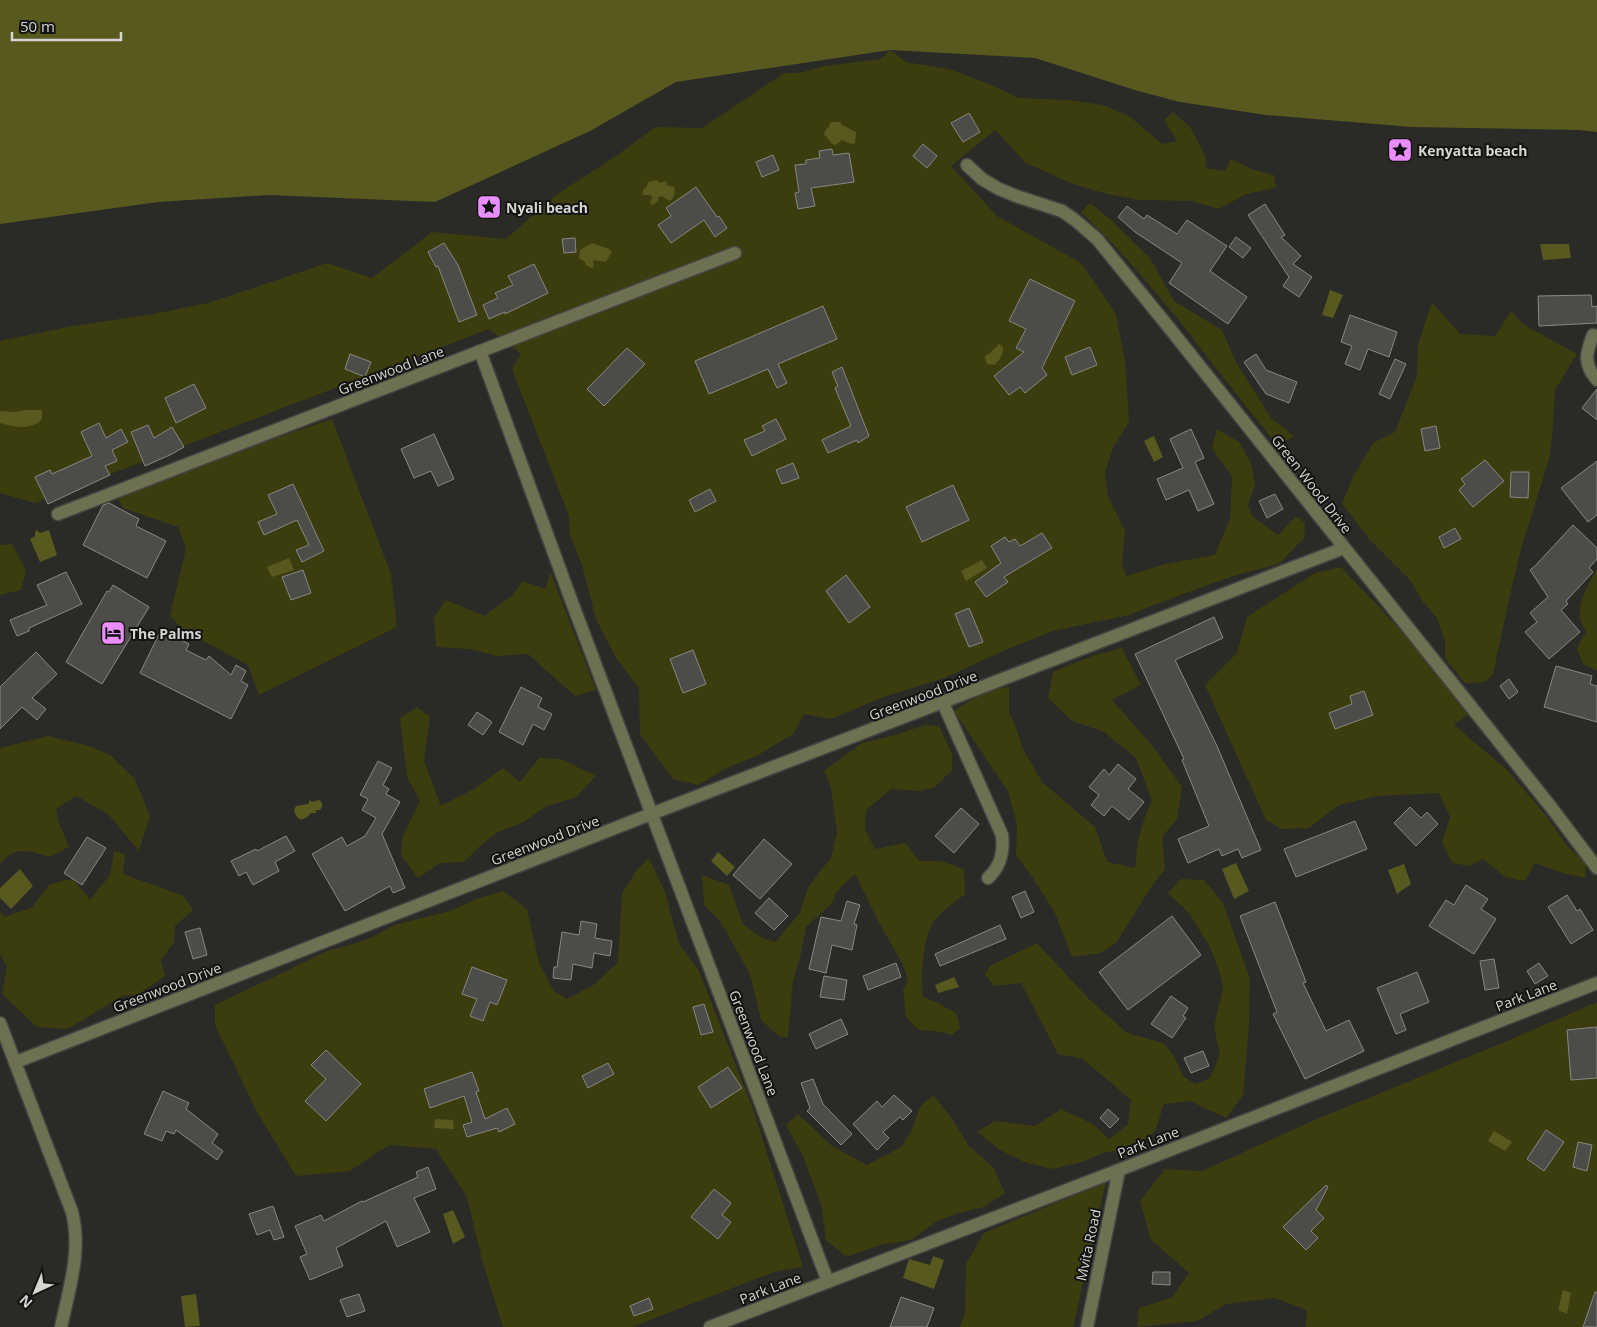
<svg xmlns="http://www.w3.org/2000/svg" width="1597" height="1327" font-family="'Open Sans',sans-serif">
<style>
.green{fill:#3c3d0f}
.water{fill:#57591e}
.building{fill:#4c4c49;stroke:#888884}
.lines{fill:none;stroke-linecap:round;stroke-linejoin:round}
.minor-casing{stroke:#454543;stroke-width:15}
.minor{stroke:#6e7052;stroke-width:12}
.labels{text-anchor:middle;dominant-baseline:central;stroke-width:4;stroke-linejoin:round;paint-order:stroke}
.poi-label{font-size:14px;font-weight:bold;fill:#d5d5d3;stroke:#131311;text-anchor:start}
.street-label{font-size:14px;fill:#d5d5d3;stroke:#131311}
</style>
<rect width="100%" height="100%" fill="#2a2a27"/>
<g class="green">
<path d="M890,50L906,62L949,69L987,83L1019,98L1069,100L1103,105L1129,116L1162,144L1177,141L1164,120L1173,112L1190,127L1205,155L1206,168L1225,171L1231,159L1254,170L1274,175L1276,188L1246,194L1219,209L1192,201L1140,200L1107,194L1073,184L1026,163L995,130L951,166L997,216L1081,263L1116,314L1125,361L1129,422L1113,448L1105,473L1108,496L1125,531L1122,563L1126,576L1165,564L1215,555L1230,518L1232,477L1212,448L1217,429L1239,442L1251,463L1255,484L1248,506L1253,517L1278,535L1296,516L1305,523L1304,538L1279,564L1236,575L1180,595L1129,615L1053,631L1003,651L942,679L886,696L831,719L804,714L793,734L758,755L725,769L698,785L673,779L640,734L639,688L616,658L596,619L582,565L570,535L569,516L512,369L521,354L489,329L35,503L0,493V341L67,327L153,314L208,303L327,263L372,278L432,232L506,239L556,195L616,156L655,127L702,128L784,73H799L825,66L881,59Z"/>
<path d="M1090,203L1110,219L1150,258L1174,301L1222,330L1236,362L1271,418L1294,436L1278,446C1231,389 1188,329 1139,273C1121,252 1101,232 1081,212Z"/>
<path d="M1432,302L1460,334L1495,336L1511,311L1524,325L1577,354L1555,390L1553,427L1549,460L1522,545L1510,595L1493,674L1486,682L1465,683L1445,658V641L1437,618L1423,602L1410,580L1370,540L1342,504L1353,477L1373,443L1395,432L1417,376L1418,345Z"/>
<path d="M332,419L391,574L397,627L259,695L248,665L183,630L170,616L186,548L178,527L123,508L117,496L202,463Z"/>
<path d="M12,544L26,571L21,590L0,595V545Z"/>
<path d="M1341,567L1412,642L1469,714L1454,725L1506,769L1545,814L1568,847L1586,863L1585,878L1563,873L1535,863L1525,881L1505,877L1483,859L1469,866L1452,863L1442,843L1450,817L1439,793L1377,796L1339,805L1309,828L1281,829L1266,820L1205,685L1237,653L1247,617L1315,573Z"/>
<path d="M1597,569V671L1583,664L1577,648L1586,632C1584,627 1580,621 1580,616C1578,602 1590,581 1597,569Z"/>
<path d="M550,571L596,690L575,696L528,654L498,656L469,649L436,647L434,617L446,600L484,616L513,595L522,581L546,589Z"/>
<path d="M1122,648L1141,685L1112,700L1151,744L1182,787L1177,819L1162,837L1165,869L1153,884L1116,943L1100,953L1072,957L1054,911L1032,877L1016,855L1017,825L1008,791L954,711L986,690L1009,687V712L1015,725L1022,747L1042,782L1096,828L1107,862L1135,868C1137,842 1140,825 1152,801L1136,758L1104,732L1072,721L1048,698L1053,672L1092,656Z"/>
<path d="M417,707L430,717L424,761L441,806L477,787L503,768L520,782L539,758L561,759L596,776L576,797L545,807L522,823L498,832L481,845L464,862L440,863L418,878L401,855L403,835L420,801L407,777L400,718Z"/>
<path d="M925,725L939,726L952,754V770L935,787L920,791L891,789L866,810L865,829L875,849L906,843L919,861H940L964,869L965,894C955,902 943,910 935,920C922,937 921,977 923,997L938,1003L957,1014L960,1028L952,1035L935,1031L919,1030L906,1017L903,990L908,980L902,963L878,921L855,874L837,891L832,903L806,927L801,953L793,981L788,1037H780L761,1020L750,974L720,921L704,905L702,875L729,885L743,924L762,938L775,942L800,913L808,888L821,870L831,858L837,833L831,787L824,771L862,743L892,736Z"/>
<path d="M48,736L89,746L110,755L135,779L150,816L139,851L108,814L76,796L56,809L59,823L69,847L49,857C29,851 15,845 0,864V748Z"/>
<path d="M114,851L125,854L123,874L184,896L193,910L175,926L174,942L161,960L165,976L139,994L122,996L68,1029L37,1027L2,994L7,967L0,954V912L4,917L31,908L50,884L73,879L90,900L110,875Z"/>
<path d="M649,858L665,892L679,944L699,971L753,1109L803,1267L774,1272L632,1327H503L482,1260L467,1197L436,1149L389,1145L350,1171L296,1176L257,1112L215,1025V1005L327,951L354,944L373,937L394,925L450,911L479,898L503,891L527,909L539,963L554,991L567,999L595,984L618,962L622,893L636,871Z"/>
<path d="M1181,879L1204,880L1223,903L1250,979L1249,1023L1243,1095L1226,1118L1190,1101L1164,1104L1155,1131L1135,1147L1103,1153L1082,1162L1052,1169L1024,1162L1000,1150L977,1132L995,1121L1035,1126L1061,1109L1093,1124L1109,1139L1128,1124L1131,1100L1083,1059L1058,1054L1021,983L994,986L985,974L990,966L1037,943L1089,999L1127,1033L1163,1043L1174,1056L1183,1076L1195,1084L1210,1078L1220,1054L1214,1027L1223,987L1219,970L1209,945L1188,912L1168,893Z"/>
<path d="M1597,1002V1327H1306L1307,1310L1275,1298L1226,1304L1197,1321L1137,1327L1139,1308L1171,1298L1189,1273L1151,1240L1140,1201L1165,1169L1202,1171L1317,1119L1500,1044Z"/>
<path d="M933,1095L953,1120L969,1146L993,1167L1005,1193L984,1207L955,1214L936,1222L911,1240L880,1245L846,1257L826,1240L821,1204L802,1154L786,1125L798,1114L832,1146L867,1165L901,1147L912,1130L920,1107Z"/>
<path d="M1106,1182L1073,1327H960L965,1312L966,1264L984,1233Z"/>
</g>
<g class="water">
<path d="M0,0H1597V132L1579,130L1412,127L1266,115L1180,102L1138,91L1035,58L890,50L676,82L590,131L435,202L269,195L158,202L0,224Z"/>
<path d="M832,122H840L842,125L856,132L855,142L854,144L848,143L842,140L836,145L832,144L824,134L827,128L829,127L830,123Z"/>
<path d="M657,180L660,183L665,181L667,183L666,185L674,187L675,192L672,200L669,201L662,196L658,197V201L653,205L650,203L651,199L653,198L650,195H643V190L647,187L648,182Z"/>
<path d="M592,243L609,249L612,252L606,262L594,260L593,263L594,267L591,268L586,265L585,262L579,258L580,250Z"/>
<path d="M1540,244H1569L1571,258L1543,260Z"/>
<path d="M1330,290L1343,295L1333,318L1322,315Z"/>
<path d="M999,344L1003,347C1004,354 999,360 995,365L987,364L985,358L986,355L989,354Z"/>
<path d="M26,410H42V419C31,431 14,427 0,423V411L13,412Z"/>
<path d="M1154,436L1163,457L1154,462L1144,441Z"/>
<path d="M37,530L40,533L49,530L57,555L40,562L30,539L35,536V532Z"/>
<path d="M289,558L294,570L272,577L267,567Z"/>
<path d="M982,560L987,568L966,581L961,571Z"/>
<path d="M310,800L312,802L319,800L322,803V807L320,810H316V813H311C304,822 297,822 294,810L296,806L308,804Z"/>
<path d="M718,852L735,867L727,876L711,861Z"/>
<path d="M1236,863L1249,891L1234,899L1222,869Z"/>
<path d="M1404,864L1411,884L1397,894L1388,870Z"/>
<path d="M20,869L33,886L11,909L0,898V888Z"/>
<path d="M954,977L959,987L938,993L935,985Z"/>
<path d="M435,1119L453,1120L454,1129L434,1128Z"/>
<path d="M1494,1131L1512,1142L1505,1151L1488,1141Z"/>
<path d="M453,1210L465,1237L453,1244L443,1214Z"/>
<path d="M933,1256L944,1260L934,1289L903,1278L909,1259L930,1265Z"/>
<path d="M1563,1290L1571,1293L1567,1314L1558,1310Z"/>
<path d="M196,1294L200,1326L185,1327L181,1296Z"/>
</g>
<g class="building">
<path d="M969,113L980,132L963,142L951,123Z"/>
<path d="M923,144L937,156L927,168L913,156Z"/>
<path d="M832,149L833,155L849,153L854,182L811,188L815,206L798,209L795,193L799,192L795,165L806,164V160L820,158L819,151Z"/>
<path d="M773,155L779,170L762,177L756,162Z"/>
<path d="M696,187L717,217L719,216L727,228L715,237L704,220L671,243L658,225L671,216L666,208Z"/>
<path d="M1265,204L1285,235L1281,237L1301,256L1293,264L1312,277L1299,297L1283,286L1289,277L1248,215Z"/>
<path d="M1127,206L1144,219L1147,215L1177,234L1187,220L1227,246L1210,271L1247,297L1228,324L1169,283L1182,263L1135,232L1118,217Z"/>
<path d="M1236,237L1251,248L1243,258L1229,247Z"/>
<path d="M575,238L576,252L564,253L562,239Z"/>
<path d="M444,243L458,265L477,315L459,322L438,266L436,267L428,252Z"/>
<path d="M534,264L548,293L505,314V312L489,319L483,305L498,298L495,293L513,285L508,276Z"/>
<path d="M1030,279L1075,301L1042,368L1047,375L1025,393L1020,387L1009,395L994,376L1024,352L1016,348L1026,329L1009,321Z"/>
<path d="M1591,295L1592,307L1597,306V323L1539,326L1538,296Z"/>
<path d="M823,306L837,339L778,364L787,383L777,388L768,369L709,394L695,361Z"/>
<path d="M1350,315L1397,332L1389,357L1368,349L1360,370L1345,364L1352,346L1341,342Z"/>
<path d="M1090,347L1097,365L1072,375L1065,357Z"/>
<path d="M627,348L645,364L604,406L587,389Z"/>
<path d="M350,354L371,362L365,377L345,369Z"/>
<path d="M1256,354L1266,370L1297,382L1289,403L1266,394L1244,362Z"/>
<path d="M1395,359L1406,364L1390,399L1379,394Z"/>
<path d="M842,367L869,436L858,443L857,440L828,453L822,440L851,426L835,388L838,386L832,372Z"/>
<path d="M194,384L206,408L176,423L165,398Z"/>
<path d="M1597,389V420L1582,408Z"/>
<path d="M776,419L786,439L752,456L744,440L765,431L762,426Z"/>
<path d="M99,423L106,438L121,429L128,442L112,450L117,461L105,466L110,475L48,504L35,477L50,470L52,474L92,456L81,432Z"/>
<path d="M148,425L154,438L172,427L184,447L172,454L145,466L131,432Z"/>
<path d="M1436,426L1440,448L1425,451L1421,429Z"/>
<path d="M1191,429L1204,458L1195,462L1214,504L1198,511L1189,490L1166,500L1157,479L1183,468L1170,439Z"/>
<path d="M434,434L454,479L438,486L431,471L414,478L401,449Z"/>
<path d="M1485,460L1504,481L1473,507L1459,490L1465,484L1461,479Z"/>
<path d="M1597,461V515L1588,522L1561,488Z"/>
<path d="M793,463L799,478L782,484L776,470Z"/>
<path d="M1511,472H1529L1528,498L1510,497Z"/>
<path d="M293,484L324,551L302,562L296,550L309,545L297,520L264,535L258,522L277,514L268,495Z"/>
<path d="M953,485L969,520L922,542L906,507Z"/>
<path d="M710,489L716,501L695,512L689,500Z"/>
<path d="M1275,494L1283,509L1267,518L1259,501Z"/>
<path d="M109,503L139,519L136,526L166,541L147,578L83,545L103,505Z"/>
<path d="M1573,525L1597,548V559L1589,568L1593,572L1566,601L1568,604L1561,610L1580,632L1549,659L1525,632L1537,622L1530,613L1548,597L1530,570L1535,566Z"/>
<path d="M1455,528L1461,539L1444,548L1439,537Z"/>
<path d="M1042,533L1052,548L1004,577L1008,582L986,597L975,582L1001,563L991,546L1005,537L1009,542L1015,539L1020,546Z"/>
<path d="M303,570L311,593L291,600L282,577Z"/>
<path d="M66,572L82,604L29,628V631L17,636L10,620L47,605L37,585Z"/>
<path d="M846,575L870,607L849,623L826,591Z"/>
<path d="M113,585L149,607L102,684L66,662L107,591L109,592Z"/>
<path d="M969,608L983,642L969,647L955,614Z"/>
<path d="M1214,617L1223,638L1175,660L1217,746L1261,850L1242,858L1238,849L1222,856L1219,849L1188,863L1178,839L1209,826L1182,760L1184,759L1135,654Z"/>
<path d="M161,630L189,644L186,650L206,660L209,656L231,675L236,665L246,671L241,681L248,685L231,719L140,673Z"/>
<path d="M693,650L706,684L683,693L670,659Z"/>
<path d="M36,652L57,674L32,698L46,709L37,720L22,707L0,729V687Z"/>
<path d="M1556,666L1592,676L1590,684L1597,686V722L1544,707Z"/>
<path d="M1509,679L1518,692L1509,699L1500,686Z"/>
<path d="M521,687L542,698L538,707L552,714L544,730L533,724L523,745L499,732Z"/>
<path d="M1364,691L1373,715L1335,729L1329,713L1352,704L1350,696Z"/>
<path d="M477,712L492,722L483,735L468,725Z"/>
<path d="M378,761L392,768L383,785L389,789L386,794L400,802L382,834L405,888L393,893L390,886L345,911L312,854L342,837L347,846L365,836L376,818L362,810L368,799L360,795Z"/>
<path d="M1118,764L1136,779L1128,789L1144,802L1129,820L1112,806L1104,816L1091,805L1099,795L1089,787L1104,769L1109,775Z"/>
<path d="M1410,807L1421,818L1427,812L1438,824L1416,846L1394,823Z"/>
<path d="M961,808L979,824L954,853L935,836Z"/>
<path d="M1355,821L1367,849L1296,877L1284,849Z"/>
<path d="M286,836L295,851L275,862L279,871L253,885L246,872L239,876L231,861L256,849L257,851Z"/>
<path d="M87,837L106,848L82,885L64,873Z"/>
<path d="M764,839L792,864L760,899L733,875Z"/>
<path d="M1466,885L1488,899L1481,909L1496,919L1474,954L1429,926L1446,900L1454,905Z"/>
<path d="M1025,891L1034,912L1021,918L1012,897Z"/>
<path d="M1567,895L1577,911L1580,909L1593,930L1571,944L1548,907Z"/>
<path d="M769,898L788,916L774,930L755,913Z"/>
<path d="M847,901L860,905L854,924L857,925L852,950L832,945L826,973L809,969L821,917L841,921Z"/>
<path d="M1275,902L1306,982L1303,983L1326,1031L1349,1020L1364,1051L1305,1079L1273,1014L1277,1012L1240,916Z"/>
<path d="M1172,916L1201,955L1128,1010L1099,972Z"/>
<path d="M581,921L597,924L595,938L612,941L610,956L594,953L592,968L573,964L571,980L553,978L554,967H557L562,932L579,935Z"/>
<path d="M1000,925L1006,939L940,966L935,954Z"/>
<path d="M200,928L207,955L193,959L185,932Z"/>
<path d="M1494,959L1499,988L1485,990L1480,961Z"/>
<path d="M896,963L901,977L868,990L863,976Z"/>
<path d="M1539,963L1548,976L1535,984L1527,971Z"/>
<path d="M472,967L507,980L497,1005L490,1002L483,1021L470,1016L477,999L462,994Z"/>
<path d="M1417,972L1429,1002L1400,1014L1406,1030L1396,1034L1377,988Z"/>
<path d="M824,976L847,980L844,1000L820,997Z"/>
<path d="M1171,996L1188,1008L1183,1016L1186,1018L1172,1038L1151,1024Z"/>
<path d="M704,1004L713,1032L701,1035L693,1007Z"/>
<path d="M841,1019L848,1034L816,1049L809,1034Z"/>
<path d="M1597,1027V1078L1571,1080L1567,1030Z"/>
<path d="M326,1050L361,1084L326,1121L305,1101L326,1079L311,1065Z"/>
<path d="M1203,1051L1209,1066L1191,1073L1184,1058Z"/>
<path d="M608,1063L614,1074L588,1088L582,1076Z"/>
<path d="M728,1067L742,1088L711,1108L698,1087Z"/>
<path d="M472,1072L479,1091L476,1092L485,1119L507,1108L515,1124L499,1132L497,1128L467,1137L463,1125L472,1122L464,1096L430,1108L424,1089Z"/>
<path d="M813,1079L823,1104L852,1134L841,1145L807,1111L810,1108L801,1083Z"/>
<path d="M163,1091L189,1103L186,1109L218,1134L212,1143L223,1151L217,1160L176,1130L174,1134L166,1131L162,1141L144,1134Z"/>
<path d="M894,1095L912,1111L903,1120L900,1117L883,1132L889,1138L877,1150L853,1124L877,1101L882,1107Z"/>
<path d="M1108,1109L1119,1119L1110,1128L1100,1118Z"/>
<path d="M1546,1130L1564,1142L1544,1171L1527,1159Z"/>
<path d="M1578,1142L1592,1145L1587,1171L1573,1167Z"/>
<path d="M428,1167L436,1189L414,1198L430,1232L397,1247L386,1221L336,1248L343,1266L310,1280L300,1257L307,1254L295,1226L321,1215L324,1221L362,1201L363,1202L418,1177L416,1172Z"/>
<path d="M1326,1185L1328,1187L1316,1210L1324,1218L1311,1231L1318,1238L1306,1250L1283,1227Z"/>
<path d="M714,1189L731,1203L722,1215L731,1222L718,1239L691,1217Z"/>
<path d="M273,1206L284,1237L274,1240L270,1230L257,1235L249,1214Z"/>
<path d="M1153,1272H1170V1285L1152,1284Z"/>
<path d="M1595,1292H1597V1327H1583Z"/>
<path d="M359,1294L365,1311L347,1317L340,1300Z"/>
<path d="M901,1297L934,1308L927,1327H890Z"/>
<path d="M649,1298L653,1309L634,1316L630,1306Z"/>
</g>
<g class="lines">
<defs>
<g id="minor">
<path d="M967,165L982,179L999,189L1016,196L1062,211L1075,220L1097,239L1167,325L1551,807L1597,868"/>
<path d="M1593,335C1586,353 1583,364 1597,380"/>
<path d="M480,351L570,597L828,1282"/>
<path d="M58,514L735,253"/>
<path d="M943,703L1002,835C1004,852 1001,866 988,878"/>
<path d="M0,1023L72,1212C82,1251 69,1289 61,1327"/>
<path d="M16,1062L651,814L1344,548"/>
<path d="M710,1327L1119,1170L1597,983"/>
<path d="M1087,1327L1119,1170"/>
</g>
</defs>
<use href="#minor" class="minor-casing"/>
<use href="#minor" class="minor"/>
</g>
<defs>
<symbol id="sight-square" viewBox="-11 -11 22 22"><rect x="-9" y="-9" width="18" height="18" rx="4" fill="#ea8dfd" stroke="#131311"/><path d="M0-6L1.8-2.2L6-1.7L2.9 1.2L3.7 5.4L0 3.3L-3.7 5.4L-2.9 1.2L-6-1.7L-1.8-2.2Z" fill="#111"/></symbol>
<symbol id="hotel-square" viewBox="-11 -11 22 22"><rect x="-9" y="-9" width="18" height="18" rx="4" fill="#ea8dfd" stroke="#131311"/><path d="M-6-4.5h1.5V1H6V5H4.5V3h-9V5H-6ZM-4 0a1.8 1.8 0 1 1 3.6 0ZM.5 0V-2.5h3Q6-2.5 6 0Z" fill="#111"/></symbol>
</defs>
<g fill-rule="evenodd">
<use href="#sight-square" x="1386" y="136" width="28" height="28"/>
<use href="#sight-square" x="475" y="193" width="28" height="28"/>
<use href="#hotel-square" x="99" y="619" width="28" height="28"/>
</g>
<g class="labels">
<g class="poi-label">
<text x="1418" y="150">Kenyatta beach</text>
<text x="506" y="207">Nyali beach</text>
<text x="130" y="633">The Palms</text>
</g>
<g class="street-label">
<text transform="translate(391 370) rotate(-21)">Greenwood Lane</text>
<text transform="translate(1312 484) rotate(52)">Green Wood Drive</text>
<text transform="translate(923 695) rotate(-21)">Greenwood Drive</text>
<text transform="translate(545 840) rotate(-21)">Greenwood Drive</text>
<text transform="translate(167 987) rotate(-21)">Greenwood Drive</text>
<text transform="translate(1526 995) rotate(-21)">Park Lane</text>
<text transform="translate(754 1043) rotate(69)">Greenwood Lane</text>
<text transform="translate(1148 1142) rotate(-21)">Park Lane</text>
<text transform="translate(1088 1245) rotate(-78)">Mvita Road</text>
<text transform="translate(770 1288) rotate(-21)">Park Lane</text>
</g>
</g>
<g transform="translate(35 1292) rotate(224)" stroke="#131311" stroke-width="4" paint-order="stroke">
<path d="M0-4L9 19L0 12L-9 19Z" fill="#d5d5d3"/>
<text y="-8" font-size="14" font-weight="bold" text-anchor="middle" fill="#d5d5d3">N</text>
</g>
<path d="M12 32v8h109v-8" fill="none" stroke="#d5d5d3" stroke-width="2.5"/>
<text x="20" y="32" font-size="15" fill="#d5d5d3" stroke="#131311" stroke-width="4" paint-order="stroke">50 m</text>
</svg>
